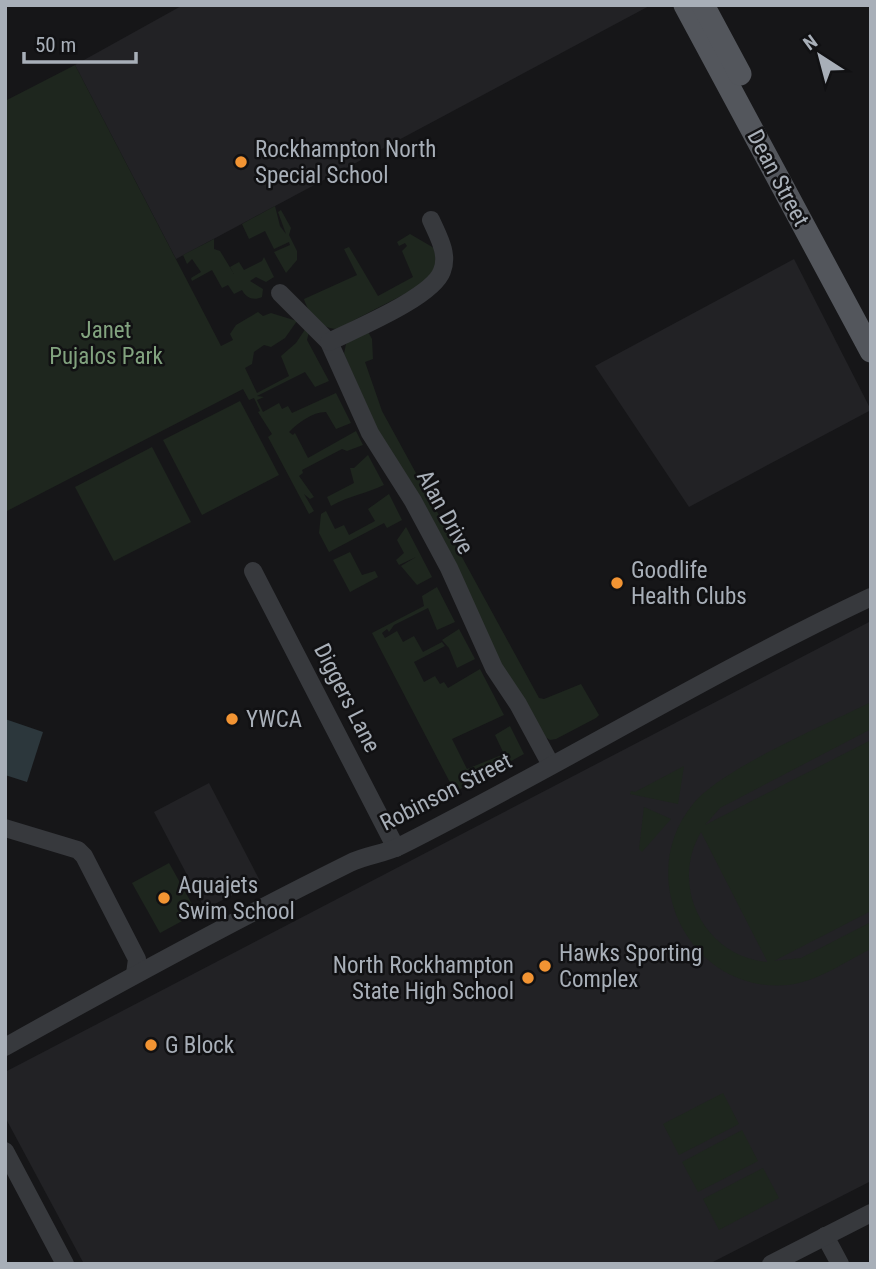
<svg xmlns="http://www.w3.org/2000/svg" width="876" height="1269" font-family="'Roboto Condensed',sans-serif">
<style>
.built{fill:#222225}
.green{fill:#1e261e;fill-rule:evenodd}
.water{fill:#2c373c}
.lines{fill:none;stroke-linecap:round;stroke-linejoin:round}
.minor{stroke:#37393d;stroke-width:18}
.major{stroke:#53565c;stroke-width:23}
.poi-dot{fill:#f29433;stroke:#111113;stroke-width:2.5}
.labels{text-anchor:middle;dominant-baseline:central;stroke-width:5;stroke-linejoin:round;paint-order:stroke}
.poi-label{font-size:23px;fill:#a8afb8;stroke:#111113;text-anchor:start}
.street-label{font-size:23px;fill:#a8afb8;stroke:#111113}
.park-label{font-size:23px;fill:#82a37f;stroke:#111113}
</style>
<rect width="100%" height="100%" fill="#161618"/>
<g class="built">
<path d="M183,5H651L176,259L75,65Z"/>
<path d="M794,259L871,410L689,507L595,366Z"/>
<path d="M871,621V1181L709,1264H84L5,1117V1072Z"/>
<path d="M209,783L260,881L205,909L154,812Z"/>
</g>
<g class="green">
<path d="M75,65L221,346L233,340L230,334L236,325L258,312L263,316L271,313L297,321L285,338L271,347L264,345L254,352L252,364L245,368L257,393L289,376L281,356L296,343L306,328L309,332L307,340L329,381L315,387L305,372L257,396L264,397L257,400L263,412L279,403L282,409L288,406L292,413L336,393L351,423L336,429L326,412C312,412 298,423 289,432L293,435L295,433L308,458L356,431L363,445L347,451L342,449L302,470L303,473L299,476L314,497L310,499L304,494L314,511L309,514L268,437L272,434L258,412L260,411L254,398L249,400L243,389L5,512V101Z"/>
<path d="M275,206L280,226L286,234L278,212L281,210L291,228L289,235L297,251V260L286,273L274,252L290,245L289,242L274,249L265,231L249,239L242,224Z"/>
<path d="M410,234L434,248L437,266L422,285L337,329C321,329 308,313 304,299L357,275L344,249L349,247L378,296L413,277L402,251L407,246L405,243L399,246L397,242Z"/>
<path d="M214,239V249L220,251L234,274L230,267L239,262L244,270L262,261L264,257L274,277L266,282L256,277L250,281L263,289L262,297C254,301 246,298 242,290L234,294L228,285L222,288L212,270L192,281L191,278L201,272L192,259L187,264L183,255Z"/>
<path d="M367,330L372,339L373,359L365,362L382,411L539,698L544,699L581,684L599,715L596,718L556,739L550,740L542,735L493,652L445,542L387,451L344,354L346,344Z"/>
<path d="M240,401L279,475L202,515L163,440Z"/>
<path d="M152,447L191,522L114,561L75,487Z"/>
<path d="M368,455L384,485C365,494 351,495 331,506L327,497L354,483L350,468H354Z"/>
<path d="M389,494L402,520L387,528L384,523L329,552L319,533L321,514L326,511L335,529L344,525L349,535L375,521L368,509Z"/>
<path d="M406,527L432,577L417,585L401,566L416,557L399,565L396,560L404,553L397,540Z"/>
<path d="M350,552L362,575L375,571L378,577L350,592L333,560Z"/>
<path d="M437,587L455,622L437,630L428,608L394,625L389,632L387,629L382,633L385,638L397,631L403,642L414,636L423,652L442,642L445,646L414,662L424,682L435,676L440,684L444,682L448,688L480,669L504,715L452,739L467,769L504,754L495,735L510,726L524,754L455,792L372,633L424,606L422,596Z"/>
<path d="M459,629L475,659L457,668L449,648L442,640Z"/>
<path d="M871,702V729L720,808L705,825L871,740V911L774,961L801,958L871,922V949C846,961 817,982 788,985C691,994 632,878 693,804C721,769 825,725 871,702ZM701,832L767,961V962C704,956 669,886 701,832Z"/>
<path d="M684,766L678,804L630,794L631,791L635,792Z"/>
<path d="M644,807L671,819L642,852L639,849Z"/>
<path d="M169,863L197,913L160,933L132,883Z"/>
<path d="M723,1093L739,1124L679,1155L663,1124Z"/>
<path d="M742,1130L758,1161L698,1192L682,1162Z"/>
<path d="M763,1168L779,1198L719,1230L703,1199Z"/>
</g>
<path class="water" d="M5,719L43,732L27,782L5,775Z"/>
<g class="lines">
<g class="minor">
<path d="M280,293L329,342L370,433L413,501L449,568L494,668L518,704L551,765"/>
<path d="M329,342C355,329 433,297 442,271C449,254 438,236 431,220"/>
<path d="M253,571L396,848"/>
<path d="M5,828L78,850L84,856L137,959L135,974"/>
<path d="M5,1047C119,983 233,921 350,863C366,855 384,854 400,846C559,766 710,673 871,597"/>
<path d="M5,1151L65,1264"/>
<path d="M825,1236L840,1264"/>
<path d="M771,1264L871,1213"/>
</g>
<g class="major">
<path d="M685,5L871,351"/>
<path d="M703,5L740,74"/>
</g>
</g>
<g class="poi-dot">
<circle cx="241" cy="162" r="7"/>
<circle cx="617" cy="583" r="7"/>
<circle cx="232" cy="719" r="7"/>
<circle cx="164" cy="898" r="7"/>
<circle cx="545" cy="966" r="7"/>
<circle cx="528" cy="978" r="7"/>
<circle cx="151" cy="1045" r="7"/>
</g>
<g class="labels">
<g class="poi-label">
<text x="255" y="149">Rockhampton North<tspan x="255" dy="26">Special School</tspan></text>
<text x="631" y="570">Goodlife<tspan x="631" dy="26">Health Clubs</tspan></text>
<text x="246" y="719">YWCA</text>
<text x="178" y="885">Aquajets<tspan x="178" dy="26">Swim School</tspan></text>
<text x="559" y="953">Hawks Sporting<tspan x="559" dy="26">Complex</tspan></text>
<text x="514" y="965" text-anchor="end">North Rockhampton<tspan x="514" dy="26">State High School</tspan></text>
<text x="165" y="1045">G Block</text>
</g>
<g class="street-label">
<text transform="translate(778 178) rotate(62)">Dean Street</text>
<text transform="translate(445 512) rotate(61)">Alan Drive</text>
<text transform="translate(347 698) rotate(63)">Diggers Lane</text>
<text transform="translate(446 792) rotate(-27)">Robinson Street</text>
</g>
<g class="park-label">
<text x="106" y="330">Janet<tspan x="106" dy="26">Pujalos Park</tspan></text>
</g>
</g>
<rect width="876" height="1269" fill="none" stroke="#a8afb8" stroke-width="14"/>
<g transform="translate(820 56) rotate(324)" stroke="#111113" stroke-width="5" paint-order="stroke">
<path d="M0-5L12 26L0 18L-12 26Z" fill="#a8afb8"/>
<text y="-10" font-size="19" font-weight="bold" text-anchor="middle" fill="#a8afb8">N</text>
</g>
<path d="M24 52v10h112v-10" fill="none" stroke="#a8afb8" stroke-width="3.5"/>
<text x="35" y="52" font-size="21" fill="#a8afb8" stroke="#111113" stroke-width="5" paint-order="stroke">50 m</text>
</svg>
